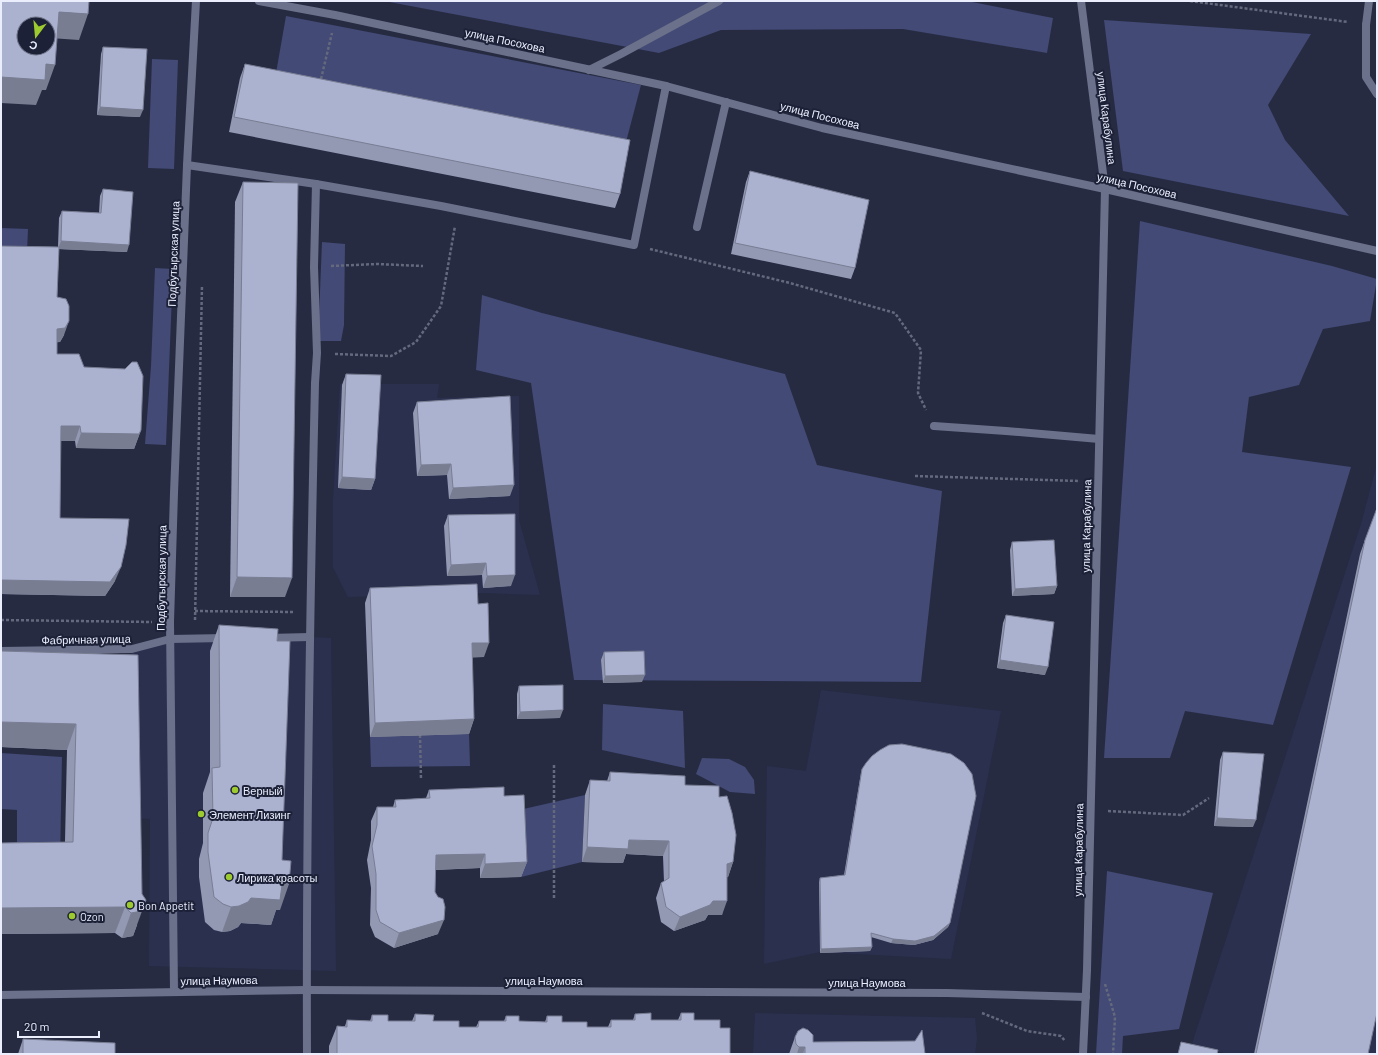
<svg xmlns="http://www.w3.org/2000/svg" width="1378" height="1055" font-family="Barlow,sans-serif">
<style>
.built{fill:#2b304e}
.green{fill:#424a75}
.lines{fill:none;stroke-linecap:round;stroke-linejoin:round}
.path{stroke:#64697d;stroke-width:2.5;stroke-dasharray:3 2;stroke-linecap:butt}
.service{stroke:#6b718a;stroke-width:8}
.minor{stroke:#6b718a;stroke-width:8}
.wall{fill:#9399b3}
.shaded-wall{fill:#787d92}
.building{fill:#abb2d0;stroke:#787d92;fill-rule:evenodd}
.poi-dot{fill:#9dca2f;stroke:#1d2138;stroke-width:1.5}
.labels{text-anchor:middle;dominant-baseline:central;stroke-width:4;stroke-linejoin:round;paint-order:stroke}
.street-label{font-size:11px;fill:#eaeefd;stroke:#1d2138}
.poi-label{font-size:11px;fill:#eaeefd;stroke:#1d2138;text-anchor:start}
</style>
<rect width="100%" height="100%" fill="#262b42"/>
<g class="built">
<path d="M340,384H439L437,398L519,396V520L540,595L483,593L348,597L333,567V501Z"/>
<path d="M1377,464V1054H1227L1192,1044L1361,524Z"/>
<path d="M310,637L331,638L336,971L149,966L150,819L133,818L132,651L170,639Z"/>
<path d="M821,690L1001,711L951,959L820,952L764,964L767,766L806,771Z"/>
<path d="M755,1013L975,1018L977,1038L975,1054H753Z"/>
</g>
<g class="green">
<path d="M384,1H967L1053,18L1047,53L903,29L721,30L659,53Z"/>
<path d="M286,16L641,85L626,142L276,73Z"/>
<path d="M1104,20L1311,34L1268,105L1285,140L1349,216L1123,171Z"/>
<path d="M152,59L178,60L174,169L148,168Z"/>
<path d="M1140,221L1332,266L1377,279L1370,321L1323,329L1299,385L1249,397L1242,452L1351,467L1273,725L1185,711L1170,758H1104Z"/>
<path d="M1,228L28,229L27,252L1,255Z"/>
<path d="M322,242L345,244L344,325L341,341H318Z"/>
<path d="M155,268L173,269L166,445L145,444L151,366Z"/>
<path d="M482,295L542,313L785,374L817,465L942,491L921,682L574,680L531,383L476,370Z"/>
<path d="M603,704L683,711L685,768L602,750Z"/>
<path d="M469,734L470,766L371,767L370,737Z"/>
<path d="M1,753L62,757L60,861L17,860V810L1,809Z"/>
<path d="M702,758L729,759L745,767L754,780L755,794L730,792L696,774Z"/>
<path d="M585,795L582,862L521,877L519,810Z"/>
<path d="M1107,871L1213,893L1179,1029L1123,1036L1122,1054H1096Z"/>
</g>
<g class="lines">
<g class="path">
<path d="M1190,1L1348,22"/>
<path d="M321,79L332,33"/>
<path d="M650,249L790,283L895,313L921,350L918,393L926,410"/>
<path d="M331,266L377,264L423,266"/>
<path d="M335,354L391,356L416,342L441,306L455,226"/>
<path d="M915,476L1080,481"/>
<path d="M195,611L293,612"/>
<path d="M1,620L152,622"/>
<path d="M195,620L202,285"/>
<path d="M420,735L421,780"/>
<path d="M1108,811L1183,815L1209,798"/>
<path d="M554,898V763"/>
<path d="M1105,984L1115,1017L1113,1054"/>
<path d="M982,1013L1027,1031L1061,1036L1065,1041"/>
</g>
<g class="service">
<path d="M1366,25V77L1377,94"/>
<path d="M589,70L621,54L719,1"/>
<path d="M187,165L316,184L441,206L634,245L666,86"/>
<path d="M697,227L726,102"/>
<path d="M934,426L1006,431L1099,439"/>
<path d="M267,638L310,637"/>
<path d="M170,639L225,638"/>
<path d="M307,1054C306,830 310,606 315,383L317,353L314,267L316,184"/>
</g>
<g class="minor">
<path d="M259,1L335,15L666,86L822,128L1105,189L1377,251"/>
<path d="M1081,1L1105,189L1087,970L1083,1054"/>
<path d="M1366,25L1369,1"/>
<path d="M1,651L132,649L170,639"/>
<path d="M174,991L170,622L174,493L187,165L196,1"/>
<path d="M1,995L307,990L947,993L1086,997"/>
</g>
</g>
<g class="wall">
<path d="M103,47L140,117L97,115L101,54Z"/>
<path d="M245,64L620,194L615,208L229,132L240,78Z"/>
<path d="M750,171L855,268L851,279L731,254L746,182Z"/>
<path d="M243,182L285,597H230L235,202Z"/>
<path d="M103,189L127,252L59,249L57,297L64,335L60,342H57V354L84,367L141,430L134,449L76,448L75,441H60V518L115,581L105,596L1,594V246L58,247L59,218L62,211L99,213L100,196Z"/>
<path d="M346,374L375,479L371,490L338,488L342,385Z"/>
<path d="M417,402L510,496L449,499L447,475L417,476L413,413Z"/>
<path d="M448,515L511,586L483,588L482,575L447,576L444,526Z"/>
<path d="M1365,540L1368,1054H1254L1360,554Z"/>
<path d="M1012,542L1057,586L1054,594L1012,596L1010,550Z"/>
<path d="M370,588L478,604L484,657H472L474,719L469,734L370,737L365,603Z"/>
<path d="M1006,615L1045,675L997,668L1003,623Z"/>
<path d="M219,625L277,641L280,910H276L271,925L241,923L238,927L230,931L222,932L214,930L205,922L199,877V859L203,843V793L210,772V651Z"/>
<path d="M1,651L138,655L137,925L133,936L122,938L115,933L1,934V843L65,842L67,750L1,747Z"/>
<path d="M604,652L642,682L603,683L601,660Z"/>
<path d="M519,686L560,718L517,719V694Z"/>
<path d="M1223,752L1253,827L1214,826L1220,760Z"/>
<path d="M862,769L950,923L948,927L933,940L914,945L891,943L871,937L872,947L870,951L820,953L819,882L820,878L844,875L861,773Z"/>
<path d="M610,772L685,785L719,797L733,862L728,877H727L722,915H708L705,920L674,931L661,922L656,898L661,883L664,882L663,856L626,854L623,863L582,862L585,795L590,780L607,781Z"/>
<path d="M429,790L504,796L527,862L521,877L480,878V868L435,870V892L438,934L394,948L375,937L370,925L371,888L367,860L371,840V821L377,807H393L395,800L426,798Z"/>
<path d="M681,1013L694,1020L720,1028L730,1054H329V1046L337,1026H345L347,1020L370,1021L372,1015L388,1021H412L415,1014L433,1021L459,1027H476L479,1021H504L506,1016L519,1021L545,1022L547,1016L562,1022L587,1027H608L611,1020H633L635,1014L651,1020H678Z"/>
<path d="M795,1037L813,1042L925,1054H789Z"/>
<path d="M23,1039L115,1054H18Z"/>
</g>
<g class="shaded-wall">
<path d="M59,12L88,14L79,40L50,38Z"/>
<path d="M46,64L55,65L46,90H42L36,105L1,103V77Z"/>
<path d="M100,107L143,110L140,117L97,115Z"/>
<path d="M61,241L129,245L127,252L58,249Z"/>
<path d="M69,321L64,335L60,342L52,343L57,329Z"/>
<path d="M61,426H80L75,441H55Z"/>
<path d="M141,430L134,449L76,448L81,433Z"/>
<path d="M451,464L447,475L417,476L421,465Z"/>
<path d="M342,477L375,479L371,490L338,488Z"/>
<path d="M514,485L510,496L449,499L453,488Z"/>
<path d="M486,563L482,575L447,576L451,565Z"/>
<path d="M121,567L115,581L105,596L1,594V580Z"/>
<path d="M515,575L511,586L483,588L487,576Z"/>
<path d="M237,577L292,578L285,597H230Z"/>
<path d="M1057,586L1054,594L1012,596L1015,589Z"/>
<path d="M472,643H489L484,657L466,658Z"/>
<path d="M1000,660L1048,667L1045,675L997,668Z"/>
<path d="M645,675L642,682L603,683L605,676Z"/>
<path d="M563,710L560,718L517,719L520,712Z"/>
<path d="M474,719L469,734L370,737L375,723Z"/>
<path d="M1,722L76,724L67,750L1,747Z"/>
<path d="M1217,818L1256,820L1253,827L1214,826Z"/>
<path d="M629,840L669,841L663,856L626,854L623,863L582,862L587,847Z"/>
<path d="M485,854L480,868L430,870L436,855Z"/>
<path d="M527,862L521,877L480,878L485,864Z"/>
<path d="M733,862L728,877L722,879L727,864Z"/>
<path d="M289,884L280,910H276L271,925L241,923L238,927L230,931L222,932L231,907L251,898L282,885Z"/>
<path d="M146,900L133,936L122,938L131,913Z"/>
<path d="M713,901H727L722,915H708L705,920L674,931L680,917Z"/>
<path d="M125,907L115,933L1,934V908Z"/>
<path d="M444,920L438,934L394,948L399,933Z"/>
<path d="M950,923L948,927L933,940L914,945L891,943L893,939Z"/>
<path d="M872,947L870,951L820,953L821,949Z"/>
<path d="M799,1047H805L803,1054H797Z"/>
</g>
<g class="building">
<path d="M1,1H89L88,14L59,12L55,65L46,64L45,80L1,77ZM24,24H48V48H24Z"/>
<path d="M103,47L147,49L143,110L100,107Z"/>
<path d="M245,64L630,140L620,194L234,117Z"/>
<path d="M750,171L869,200L855,268L735,243Z"/>
<path d="M243,182L298,183L292,578L237,577Z"/>
<path d="M103,189L133,192L129,245L61,241L62,211L101,213Z"/>
<path d="M1,246L59,247L57,297L66,299L69,306V321L65,328L57,329V354H79L84,367L125,369L132,362H137L143,376L141,430L139,434L81,433L80,426H61L60,518L129,519L126,545L121,567L110,582L1,580Z"/>
<path d="M346,374L381,375L375,479L342,477Z"/>
<path d="M510,396L514,485L453,488L451,464L421,465L417,402Z"/>
<path d="M1377,508V1013L1368,1054H1256L1365,540Z"/>
<path d="M515,514V575L487,576L486,563L451,565L448,515Z"/>
<path d="M1054,540L1057,586L1015,589L1012,542Z"/>
<path d="M477,584L478,604L488,603L489,643H472L474,719L375,723L370,588Z"/>
<path d="M1006,615L1054,622L1048,667L1000,660Z"/>
<path d="M219,625L278,629L277,641H290L282,860L291,861L289,884L282,885L280,900L251,898L248,902L239,906L231,907L223,904L214,897L208,852V833L213,818L212,768L220,767Z"/>
<path d="M1,651L138,655L142,894L146,900L142,911L131,913L125,907L1,908V843L73,842L76,724L1,722Z"/>
<path d="M644,651L645,675L605,676L604,652Z"/>
<path d="M563,685V710L520,712L519,686Z"/>
<path d="M902,744L951,754L964,763L972,774L976,796L950,923L934,936L915,941L893,939L871,933L872,947L821,949L820,878L845,875L862,769L866,763L872,756L880,750L889,745Z"/>
<path d="M1223,752L1264,754L1256,820L1217,818Z"/>
<path d="M610,772L685,776V785L719,786V797L727,796L732,813L736,835L733,862L727,864V901H713L710,905L680,917L666,907L661,883L669,878V841L629,840L628,849L587,847L590,780L610,781Z"/>
<path d="M504,787V796L524,795L527,862L485,864V854L436,855L435,892L438,897L443,899L445,907L444,920L399,933L380,922L376,910V874L372,846L377,825V807H396L395,800L430,798L429,790Z"/>
<path d="M651,1013V1020H681V1013H694V1020H720V1028H730V1054H337V1026L347,1027V1020L372,1021V1015H388V1021H415V1014L434,1015L433,1021H459V1027H478L479,1021H506V1016H519V1021L547,1022V1016H562V1022H587V1027H611V1020H635V1014Z"/>
<path d="M803,1028L808,1030L813,1035V1042L915,1041L922,1030L925,1054H805V1047H799L796,1044L795,1037L798,1031Z"/>
<path d="M23,1039L115,1043V1054H23Z"/>
<path d="M1181,1042L1218,1050L1217,1054H1178Z"/>
</g>
<g class="poi-dot">
<circle cx="235" cy="790" r="4"/>
<circle cx="201" cy="814" r="4"/>
<circle cx="229" cy="877" r="4"/>
<circle cx="130" cy="905" r="4"/>
<circle cx="72" cy="916" r="4"/>
</g>
<g class="labels">
<g class="street-label">
<text transform="translate(505 40) rotate(12)">улица Посохова</text>
<text transform="translate(820 115) rotate(14)">улица Посохова</text>
<text transform="translate(1107 118) rotate(83)">улица Карабулина</text>
<text transform="translate(1137 185) rotate(13)">улица Посохова</text>
<text transform="translate(173 254) rotate(-88)">Подбутырская улица</text>
<text transform="translate(1086 526) rotate(-89)">улица Карабулина</text>
<text transform="translate(161 578) rotate(-89)">Подбутырская улица</text>
<text transform="translate(86 639) rotate(-1)">Фабричная улица</text>
<text transform="translate(1078 850) rotate(-89)">улица Карабулина</text>
<text transform="translate(219 980) rotate(-1)">улица Наумова</text>
<text x="544" y="980">улица Наумова</text>
<text x="867" y="982">улица Наумова</text>
</g>
<g class="poi-label">
<text x="243" y="790">Верный</text>
<text x="209" y="814">Элемент Лизинг</text>
<text x="237" y="877">Лирика красоты</text>
<text x="138" y="905">Bon Appetit</text>
<text x="80" y="916">Ozon</text>
</g>
</g>
<rect width="1378" height="1055" fill="none" stroke="#eaeefd" stroke-width="4"/>
<g transform="translate(36 36) rotate(196)"><circle r="19" fill="#1d2138" stroke="#6f7387"/>
<path d="M0-3L7 15L0 10L-7 15Z" fill="#9dca2f"/>
<text y="-6" font-size="11" font-weight="bold" text-anchor="middle" fill="#eaeefd">С</text>
</g>
<path d="M18 1031v6h81v-6" fill="none" stroke="#eaeefd" stroke-width="2"/>
<text x="24" y="1031" font-size="12" fill="#eaeefd" stroke="#1d2138" stroke-width="3" paint-order="stroke">20 m</text>
</svg>
